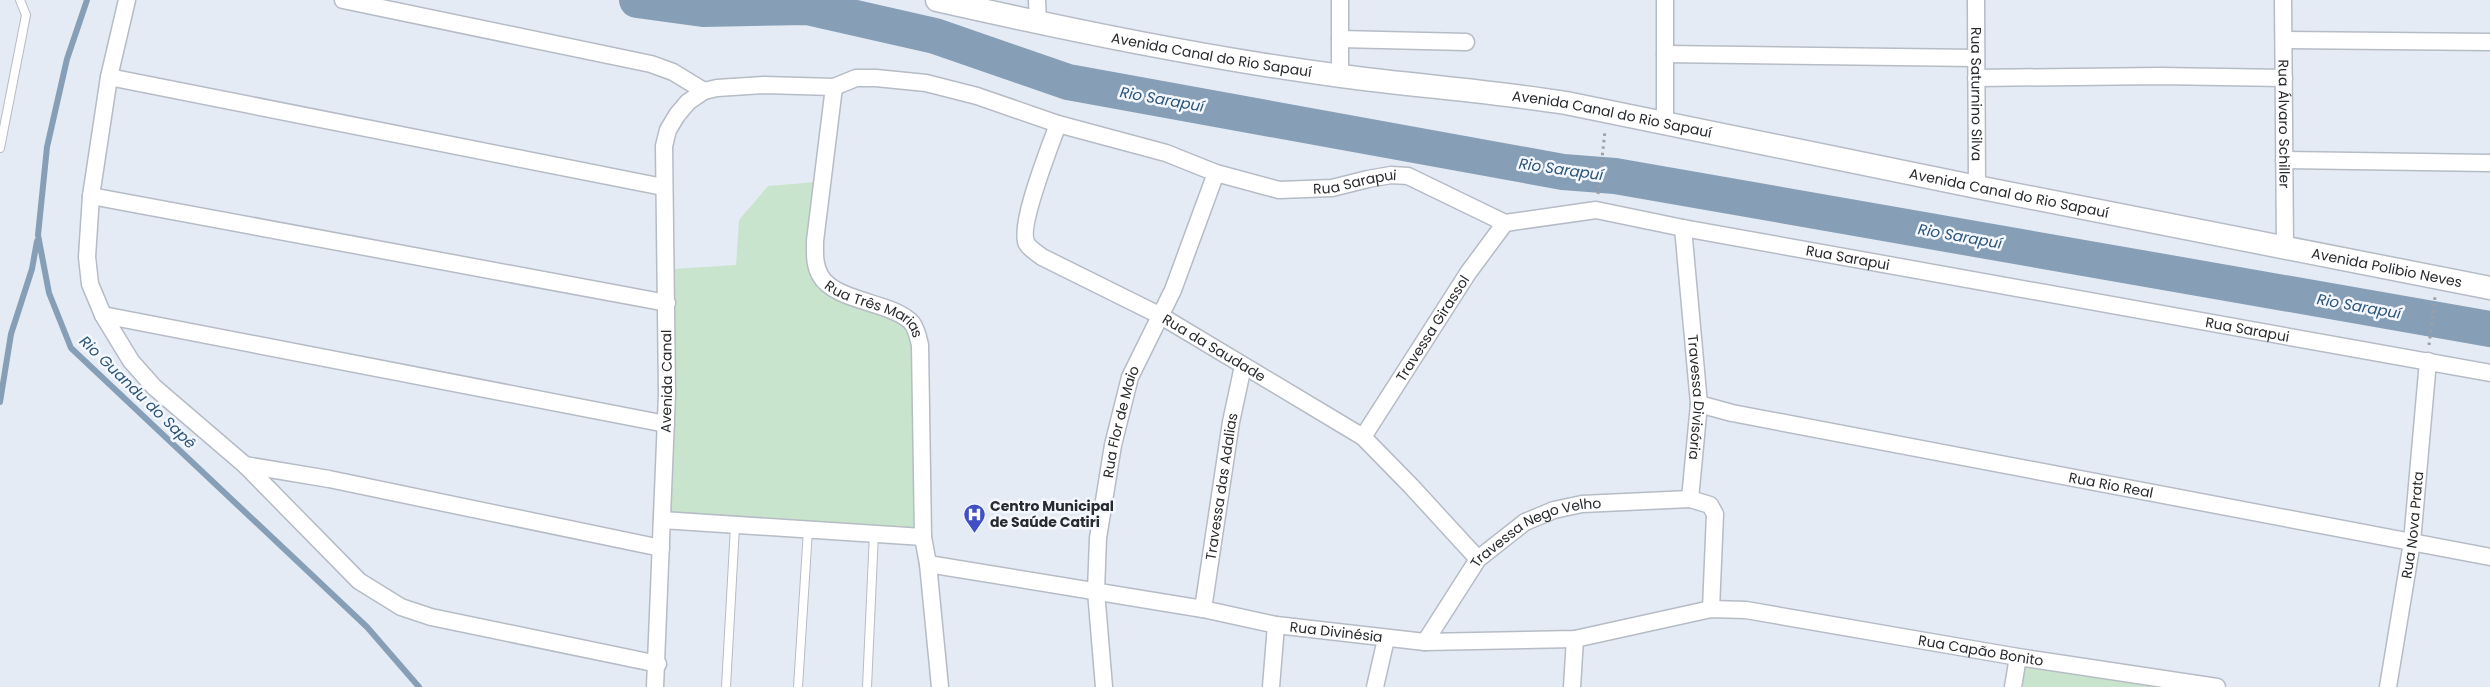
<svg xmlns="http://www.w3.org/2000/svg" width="2490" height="687" font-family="Poppins,sans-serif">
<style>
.green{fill:#c9e4cc}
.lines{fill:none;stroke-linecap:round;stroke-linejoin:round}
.stream{stroke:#869fb7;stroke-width:6}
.river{stroke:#869fb7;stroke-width:36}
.lane-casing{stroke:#b6bcc5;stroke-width:10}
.street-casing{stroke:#b6bcc5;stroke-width:19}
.secondary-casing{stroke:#b6bcc5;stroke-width:25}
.path{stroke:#9ba0a7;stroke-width:3;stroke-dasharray:2.5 4;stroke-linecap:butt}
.lane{stroke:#fff;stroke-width:8}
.street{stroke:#fff;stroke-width:16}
.secondary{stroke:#fff;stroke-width:22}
.labels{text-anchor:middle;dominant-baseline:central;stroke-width:5;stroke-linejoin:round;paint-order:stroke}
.street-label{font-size:14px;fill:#282a2d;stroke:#f4f8fe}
.poi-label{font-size:14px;font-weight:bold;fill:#282a2d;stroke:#f4f8fe;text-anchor:start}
.water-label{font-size:15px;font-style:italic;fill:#2d5579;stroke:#f4f8fe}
</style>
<rect width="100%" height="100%" fill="#e5ebf5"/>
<g class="green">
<path d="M816,182L815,273L900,320L918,346L920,531L667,516C672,433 678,351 673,269L736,265L739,220L768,186Z"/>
<path d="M2024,663L2172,687H2020Z"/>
</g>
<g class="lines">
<g class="stream">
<path d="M87,0L67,59L47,147L38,235L49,293L71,348L367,627L419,687"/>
<path d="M0,402L11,334L32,269L37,241"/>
</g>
<path class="river" d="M637,0L703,9L807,7L935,36L1068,82L1563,172L1615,176L2490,329"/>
<defs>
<g id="lane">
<path d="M0,148L26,15L20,0"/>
<path d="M726,687L735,526"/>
<path d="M798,687L808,530"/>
<path d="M867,687L874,533"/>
</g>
<g id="street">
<path d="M127,0L109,77L91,196L87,257L90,284L103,315L131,361L154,387L245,465L359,581L401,607L431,617L658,664"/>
<path d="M343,0L651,64L673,72L704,91"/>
<path d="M1037,0L1038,23"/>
<path d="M1340,0V76"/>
<path id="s1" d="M1976,0L1977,187"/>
<path id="s2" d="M2283,0L2285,247"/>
<path d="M1340,39L1466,42"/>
<path d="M2284,40L2490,42"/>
<path d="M1665,54L1976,58"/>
<path d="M109,77L663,187"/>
<path d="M1976,78L2160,76L2284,78"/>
<path id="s3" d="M834,87L815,241C815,253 814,264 820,275C834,302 894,302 912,323C917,330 918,337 920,345L923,537L928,564L940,687"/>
<path d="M1665,121V0"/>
<path id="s4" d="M1058,124C1051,144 1017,228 1027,244C1030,249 1037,253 1042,257L1161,316L1363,437L1411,486L1478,559"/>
<path d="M2284,160L2490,163"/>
<path d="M91,196L667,303"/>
<path id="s5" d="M1683,228L1699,404L1690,499L1710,505L1715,514L1711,609"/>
<path d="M103,315L666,424"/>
<path id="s6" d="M1699,404L1732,413L2490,557"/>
<path id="s7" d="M1363,437L1468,273L1505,223"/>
<path d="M245,465L329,479L661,548"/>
<path d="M662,520L923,537"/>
<path id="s8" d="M928,564L1203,609L1276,625L1425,642L1575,639L1711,609L1746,610L2018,657L2217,687"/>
<path id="s9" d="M1203,609L1231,422L1243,366"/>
<path id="s10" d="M1425,642L1478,559L1525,522L1554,510L1582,504L1690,499"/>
<path id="s11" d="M655,687L667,394L664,146L668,130L677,115L688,102L704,91L717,88L764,85L834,87L856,78H876L926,83L977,96L1058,124L1166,153L1216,173L1279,190L1332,188L1368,179L1391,175L1408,176L1505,223L1596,210L1683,228L2490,373"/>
<path id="s12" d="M1104,687L1096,591L1098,538L1113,445L1130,377L1173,290L1216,173"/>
<path d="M1271,687L1276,625"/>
<path d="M1375,687L1386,639"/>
<path d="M1572,687L1575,639"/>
<path d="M2013,687L2018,657"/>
<path id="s13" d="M2388,687L2412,542L2428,361"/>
</g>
<g id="secondary">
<path id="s14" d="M937,0C1070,30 1205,58 1341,76C1416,86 1491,91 1566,103L1977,187L2490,288"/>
</g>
</defs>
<use href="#lane" class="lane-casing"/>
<use href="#street" class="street-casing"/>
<use href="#secondary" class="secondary-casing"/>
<g class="path">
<path d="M1598,194L1605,131"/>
<path d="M2429,345L2435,297"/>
</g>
<use href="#lane" class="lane"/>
<use href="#street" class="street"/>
<use href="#secondary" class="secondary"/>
</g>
<defs>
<symbol id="hospital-pin" viewBox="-11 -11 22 30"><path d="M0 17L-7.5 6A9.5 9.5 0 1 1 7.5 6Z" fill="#4050c4" stroke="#f4f8fe"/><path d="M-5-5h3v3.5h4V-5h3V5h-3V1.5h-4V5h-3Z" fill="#fff"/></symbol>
</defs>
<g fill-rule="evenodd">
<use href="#hospital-pin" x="962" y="502" width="25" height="34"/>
</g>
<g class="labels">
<g class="street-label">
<text stroke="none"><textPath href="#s14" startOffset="280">Avenida Canal do Rio Sapauí</textPath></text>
<text stroke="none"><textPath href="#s1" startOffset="94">Rua Saturnino Silva</textPath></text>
<text stroke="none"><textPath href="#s14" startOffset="685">Avenida Canal do Rio Sapauí</textPath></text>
<text stroke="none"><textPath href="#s2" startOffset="124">Rua Álvaro Schiller</textPath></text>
<text stroke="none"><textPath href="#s11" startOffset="1282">Rua Sarapui</textPath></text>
<text stroke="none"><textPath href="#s14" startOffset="1090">Avenida Canal do Rio Sapauí</textPath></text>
<text stroke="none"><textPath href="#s11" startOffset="1792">Rua Sarapui</textPath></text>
<text stroke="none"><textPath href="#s14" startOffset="1475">Avenida Polibio Neves</textPath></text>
<text stroke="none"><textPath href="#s3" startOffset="256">Rua Três Marias</textPath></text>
<text stroke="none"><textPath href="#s7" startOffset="129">Travessa Girassol</textPath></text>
<text stroke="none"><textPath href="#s11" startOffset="2198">Rua Sarapui</textPath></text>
<text stroke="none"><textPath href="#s4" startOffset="340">Rua da Saudade</textPath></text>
<text stroke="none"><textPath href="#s11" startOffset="306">Avenida Canal</textPath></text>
<text stroke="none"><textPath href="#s5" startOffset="170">Travessa Divisória</textPath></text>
<text stroke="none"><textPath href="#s12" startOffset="268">Rua Flor de Maio</textPath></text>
<text stroke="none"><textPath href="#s6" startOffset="420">Rua Rio Real</textPath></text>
<text stroke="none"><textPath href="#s9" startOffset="124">Travessa das Adalias</textPath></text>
<text stroke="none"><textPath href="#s13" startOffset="164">Rua Nova Prata</textPath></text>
<text stroke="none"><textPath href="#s10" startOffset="164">Travessa Nego Velho</textPath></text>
<text stroke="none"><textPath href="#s8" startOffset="414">Rua Divinésia</textPath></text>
<text stroke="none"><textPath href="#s8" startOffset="1066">Rua Capão Bonito</textPath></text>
</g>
<g class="poi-label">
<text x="990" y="506">Centro Municipal<tspan x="990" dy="16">de Saúde Catiri</tspan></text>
</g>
<g class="water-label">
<text transform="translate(1162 99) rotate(10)">Rio Sarapuí</text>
<text transform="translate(1561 169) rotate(8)">Rio Sarapuí</text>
<text transform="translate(1960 236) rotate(10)">Rio Sarapuí</text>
<text transform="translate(2359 306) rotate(10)">Rio Sarapuí</text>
<text transform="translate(138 392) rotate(44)">Rio Guandu do Sapê</text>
</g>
</g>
</svg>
